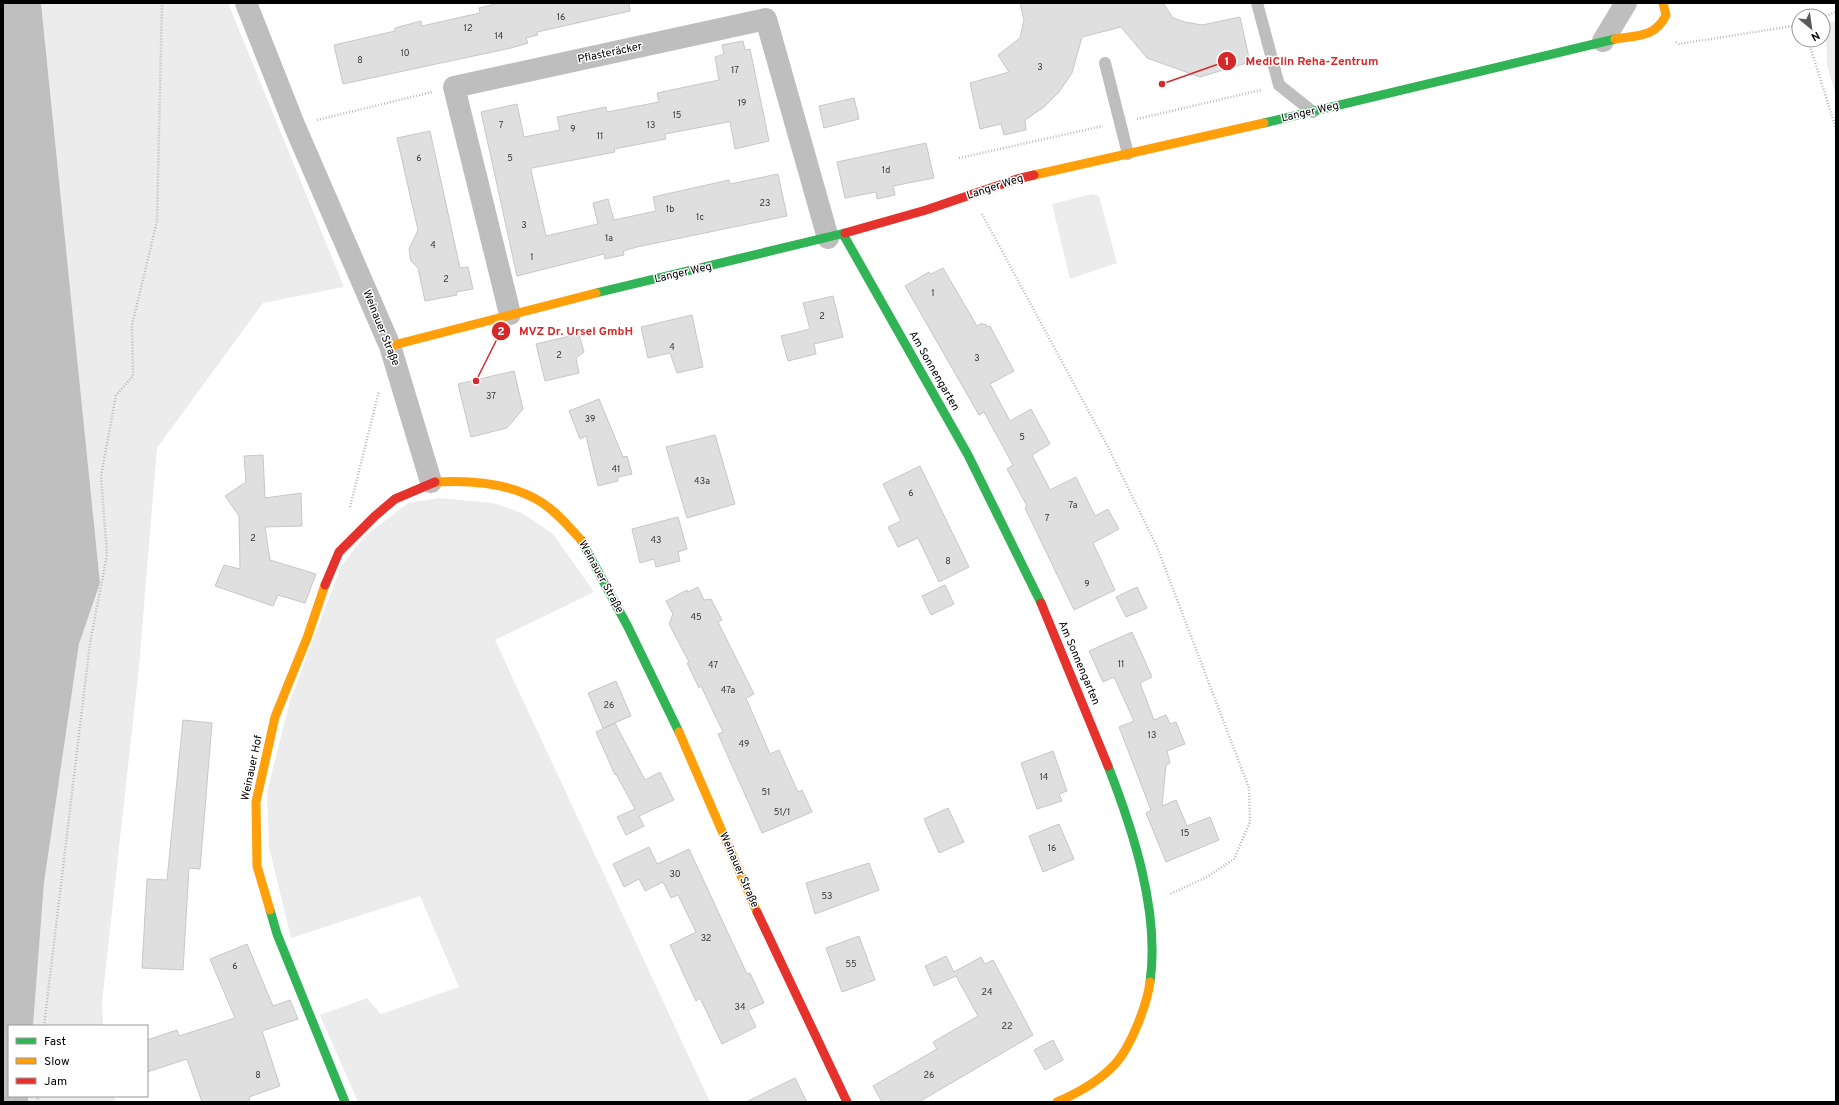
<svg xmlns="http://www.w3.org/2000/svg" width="1839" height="1105" font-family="Overpass,sans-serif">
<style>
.green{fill:#ececec}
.water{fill:#bfbfbf}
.building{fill:#dfdfdf;stroke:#c7c7c7}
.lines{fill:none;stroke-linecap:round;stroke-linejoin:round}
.path{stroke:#b9b9b9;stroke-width:2.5;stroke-dasharray:1 2;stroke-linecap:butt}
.lane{stroke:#bebebe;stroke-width:12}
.street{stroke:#bebebe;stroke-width:22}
.fast{stroke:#30b455;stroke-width:9}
.slow{stroke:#ff9f0a;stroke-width:9}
.jam{stroke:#e5322d;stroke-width:9}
.labels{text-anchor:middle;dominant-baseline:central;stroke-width:3;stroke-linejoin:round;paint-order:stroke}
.number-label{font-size:9px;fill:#383838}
.street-label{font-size:11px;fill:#000;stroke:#fff}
.leader{fill:none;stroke:#d62828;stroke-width:1.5}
.callout-dot{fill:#d62828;stroke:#fff;stroke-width:1.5}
.mark-label{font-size:12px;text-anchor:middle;font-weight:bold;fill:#fff}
.callout-label{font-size:12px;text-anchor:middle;font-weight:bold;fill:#d62828;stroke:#fff;stroke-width:3;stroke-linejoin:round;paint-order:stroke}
</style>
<rect width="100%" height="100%" fill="#fff"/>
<g class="green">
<path d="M41,3H228L344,287L263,303L157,448L139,667L102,1002L103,1026H33L44,883L79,644L100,583Z"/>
<path d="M1836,21V96L1827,65L1826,24Z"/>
<path d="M1092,194L1099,196L1117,263L1070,279L1052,204Z"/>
<path d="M439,498L493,503L522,513L553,534L594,592L495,640L710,1102H358L320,1015L367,998L381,1014L459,987L420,896L291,938L269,847L267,792L290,701L341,566L365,536L408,503Z"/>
<path d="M28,1096H114L116,1102H28Z"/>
</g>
<path class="water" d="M3,3H41L100,583L79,644L44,883L33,1026H9V1096H28V1102H3Z"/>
<g class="building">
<path d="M500,3H629L630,11L537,32L538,35L526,38L528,43L511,48L343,84L334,45L395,31V28L421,21L422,26L480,13L479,8Z"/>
<path d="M1020,3H1163L1173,18L1185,22L1202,25L1240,17L1250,62L1200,77L1147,58L1121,27L1082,37L1072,73L1059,92L1044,107L1025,120L1026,130L1004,135L1001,124L980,129L970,83L1009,72L998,55L1020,38L1024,20Z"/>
<path d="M743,41L745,50L750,49L769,141L735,149L730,122H728L665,134L666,139L614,149L615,152L532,168L531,170L546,236L598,224L593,203L608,199L614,220L656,211L653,197L729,180L730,184L778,174L787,216L637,247L623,251L624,255L605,259L604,254L517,276L481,112L517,104L524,137L560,130L557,117L606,107L607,112L659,102L657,93L719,80L715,57L724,54L722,45Z"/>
<path d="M854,98L859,119L824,128L819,106Z"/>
<path d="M430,131L460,268L468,267L473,289L456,292L457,295L425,301L418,268L411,261L409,249L418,230L397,138Z"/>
<path d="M926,143L934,178L893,186L895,195L877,199L876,192L845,198L837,162Z"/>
<path d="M943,268L977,326L982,323L983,325L986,324L987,327L990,326L1014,371L990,384L1010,421L1031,409L1050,444L1032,455L1050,490L1076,477L1095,516L1108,509L1119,529L1093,543L1115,590L1074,610L1025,508L1027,506L1007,469L1013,465L984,412L979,415L905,286L929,272L931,274Z"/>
<path d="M833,296L843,337L814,344L816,354L788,361L781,336L810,329L803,303Z"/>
<path d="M692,315L703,367L677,373L670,353L648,358L641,327Z"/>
<path d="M579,334L584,352L576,358L579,373L545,381L536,344Z"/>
<path d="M514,371L523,409L507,428L471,437L458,384Z"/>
<path d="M599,399L623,457L627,456L632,474L618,477V481L598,486L586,436L580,439L569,411Z"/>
<path d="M715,435L735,504L687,518L666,447Z"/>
<path d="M263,455L265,498L301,493L302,526L265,527L270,560L316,574L305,603L278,595L273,606L215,586L224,565L240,569L239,516L225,496L246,482L244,456Z"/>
<path d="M920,466L969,567L939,582L918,538L898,547L888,527L901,521L883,484Z"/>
<path d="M678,517L687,549L678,552L680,561L656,567L654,559L640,563L632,529Z"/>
<path d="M945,585L954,604L931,615L922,596Z"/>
<path d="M698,587L704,600L711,599L722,620L718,622L754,694L746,698L770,754L779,750L798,792L802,790L812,812L762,833L718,734L723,732L701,686L699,688L687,663L689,662L669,624L673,614L666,601L687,590L688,592Z"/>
<path d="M1137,587L1147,608L1126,617L1116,597Z"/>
<path d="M1132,632L1152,677L1140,683L1154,720L1166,715L1170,724L1176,722L1185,744L1167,751L1170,763L1166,765L1162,806L1176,800L1187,826L1210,817L1219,840L1166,862L1146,813L1151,810L1119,727L1134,721L1114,677L1103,682L1089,651Z"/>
<path d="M616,681L631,716L603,728L588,693Z"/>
<path d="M183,720L212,723L200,869L189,868L183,970L142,968L147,879L167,880Z"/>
<path d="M615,723L645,780L660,772L674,800L639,816L644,826L626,835L617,817L635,809L616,774L615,775L596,732Z"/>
<path d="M1053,751L1067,791L1059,794L1062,801L1037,809L1021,763Z"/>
<path d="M948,808L964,842L939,853L924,819Z"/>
<path d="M1059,824L1074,859L1043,872L1029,836Z"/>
<path d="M649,847L657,864L689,849L747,974L750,973L764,1003L748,1010L756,1027L722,1044L700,998L696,1001L670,945L696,932L678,895L671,898L663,882L645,891L639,879L624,887L613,864Z"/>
<path d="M869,863L879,890L815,914L806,883Z"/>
<path d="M859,936L875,980L842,992L826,948Z"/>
<path d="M247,944L273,1006L290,1000L298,1019L262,1031L280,1086L249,1097L250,1102H202L187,1059L147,1072V1040L177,1030L179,1036L235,1018L210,959Z"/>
<path d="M946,956L954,972L981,957L985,964L993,960L1033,1035L919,1102H882L873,1086L937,1049L933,1042L978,1016L956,976L934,986L925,966Z"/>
<path d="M1053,1040L1063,1060L1045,1070L1034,1050Z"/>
<path d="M795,1078L807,1102H746Z"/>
</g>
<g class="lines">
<g class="path">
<path d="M1823,17L1836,12"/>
<path d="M1808,40L1836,129"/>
<path d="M1676,42L1679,44L1799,25"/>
<path d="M1137,119L1261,90"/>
<path d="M317,120L432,92"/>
<path d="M959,158L1103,126"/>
<path d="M982,214L1108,447L1157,547L1249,788L1250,822L1234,859L1207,877L1170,894"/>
<path d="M350,507L379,391"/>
<path d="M44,1026L90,643L107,555L101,476L116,395L133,376L132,325L157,221L162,3"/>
<path d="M37,1102L38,1096"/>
</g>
<g class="lane">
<path d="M1257,3L1279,85L1313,112"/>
<path d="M1105,63L1128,154"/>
</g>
<g class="street">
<path d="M246,3L295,127L390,346L431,482"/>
<path d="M1603,41L1626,3"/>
<path d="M510,314L454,87L766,19L828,238"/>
</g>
<g class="fast">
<path d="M1264,123L1615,39"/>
<path d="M843,234L968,455L1041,603"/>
<path d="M596,293L845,233"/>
<path d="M581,540L628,627L679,732"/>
<path d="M1108,766C1133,830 1160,912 1150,982"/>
<path d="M270,910L277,934L345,1102"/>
</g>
<g class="slow">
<path d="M1615,39C1637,35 1655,38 1666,15L1663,3"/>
<path d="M1034,175L1264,123"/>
<path d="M390,346L596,293"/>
<path d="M435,482C469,480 511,483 541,502C557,512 569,527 581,540"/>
<path d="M679,732L757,912"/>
<path d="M270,910L257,866L256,802L275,717L307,638L325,585"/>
<path d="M1057,1102C1078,1093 1100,1081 1116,1063C1131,1046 1147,1005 1150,982"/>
</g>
<g class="jam">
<path d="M845,233L926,210L1017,179L1034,175"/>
<path d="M325,585L339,552L375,516L395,499L435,482"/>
<path d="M1041,603L1108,766"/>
<path d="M757,912L847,1102"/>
</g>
</g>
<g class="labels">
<g class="number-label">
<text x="561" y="17">16</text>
<text x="468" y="28">12</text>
<text x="499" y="36">14</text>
<text x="405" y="53">10</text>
<text x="360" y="60">8</text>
<text x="1040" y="67">3</text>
<text x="735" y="70">17</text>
<text x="742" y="103">19</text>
<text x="677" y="115">15</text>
<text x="501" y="125">7</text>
<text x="651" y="125">13</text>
<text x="573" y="129">9</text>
<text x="600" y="136">11</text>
<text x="419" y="158">6</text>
<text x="510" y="158">5</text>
<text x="886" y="170">1d</text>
<text x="765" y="203">23</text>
<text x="670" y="209">1b</text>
<text x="700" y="217">1c</text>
<text x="524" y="225">3</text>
<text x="609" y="238">1a</text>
<text x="433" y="245">4</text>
<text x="532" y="257">1</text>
<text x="446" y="279">2</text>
<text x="933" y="293">1</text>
<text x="822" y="316">2</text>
<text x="672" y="347">4</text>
<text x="559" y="355">2</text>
<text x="977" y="358">3</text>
<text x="491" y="396">37</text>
<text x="590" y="419">39</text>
<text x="1022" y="437">5</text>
<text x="616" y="469">41</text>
<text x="702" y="481">43a</text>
<text x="911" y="493">6</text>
<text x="1073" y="505">7a</text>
<text x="1047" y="518">7</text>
<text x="253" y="538">2</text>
<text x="656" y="540">43</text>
<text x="948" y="561">8</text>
<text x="1087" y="584">9</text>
<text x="696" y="617">45</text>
<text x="1121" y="664">11</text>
<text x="713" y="665">47</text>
<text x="728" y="690">47a</text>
<text x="609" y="705">26</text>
<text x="1152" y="735">13</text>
<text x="744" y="744">49</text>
<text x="1044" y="777">14</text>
<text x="766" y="792">51</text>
<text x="782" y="812">51/1</text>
<text x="1185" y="833">15</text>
<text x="1052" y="848">16</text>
<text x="675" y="874">30</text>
<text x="827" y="896">53</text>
<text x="706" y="938">32</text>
<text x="851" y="964">55</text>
<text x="235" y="966">6</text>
<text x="987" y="992">24</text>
<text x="740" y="1007">34</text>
<text x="1007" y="1026">22</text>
<text x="258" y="1075">8</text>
<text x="929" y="1075">26</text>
</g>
<g class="street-label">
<text transform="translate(610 53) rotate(-12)">Pflasteräcker</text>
<text transform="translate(1310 112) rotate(-13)">Langer Weg</text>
<text transform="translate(995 187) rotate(-18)">Langer Weg</text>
<text transform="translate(683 273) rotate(-13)">Langer Weg</text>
<text transform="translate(381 328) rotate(68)">Weinauer Straße</text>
<text transform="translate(934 371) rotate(60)">Am Sonnengarten</text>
<text transform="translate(601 577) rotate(61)">Weinauer Straße</text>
<text transform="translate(1079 663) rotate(67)">Am Sonnengarten</text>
<text transform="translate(252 768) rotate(-78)">Weinauer Hof</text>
<text transform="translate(739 870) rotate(66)">Weinauer Straße</text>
</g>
</g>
<path class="leader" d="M1162 84L1227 61M476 381L501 331"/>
<g class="callout-dot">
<circle cx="1162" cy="84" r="4"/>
<circle cx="476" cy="381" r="4"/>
<circle cx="1227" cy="61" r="10"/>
<circle cx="501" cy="331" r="10"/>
</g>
<g class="mark-label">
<text x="1227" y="65">1</text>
<text x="501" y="335">2</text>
</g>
<g class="callout-label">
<text x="1312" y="65">MediClin Reha-Zentrum</text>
<text x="576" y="335">MVZ Dr. Ursel GmbH</text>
</g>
<rect width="1839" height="1105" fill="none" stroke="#000000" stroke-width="8"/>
<rect x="8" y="1025" width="140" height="72" fill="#ffffff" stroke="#999999"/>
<rect x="16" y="1038" width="20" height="6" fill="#30b455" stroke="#999999"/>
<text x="44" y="1045" font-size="12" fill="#000000">Fast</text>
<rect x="16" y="1058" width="20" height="6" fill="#ff9f0a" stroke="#999999"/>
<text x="44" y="1065" font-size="12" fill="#000000">Slow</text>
<rect x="16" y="1078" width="20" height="6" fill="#e5322d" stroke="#999999"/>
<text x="44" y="1085" font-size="12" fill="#000000">Jam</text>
<g transform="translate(1811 28) rotate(151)"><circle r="19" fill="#ffffff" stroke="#999999"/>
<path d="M0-3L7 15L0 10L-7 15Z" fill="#595959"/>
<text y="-6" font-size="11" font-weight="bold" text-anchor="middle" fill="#000000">N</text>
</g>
</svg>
